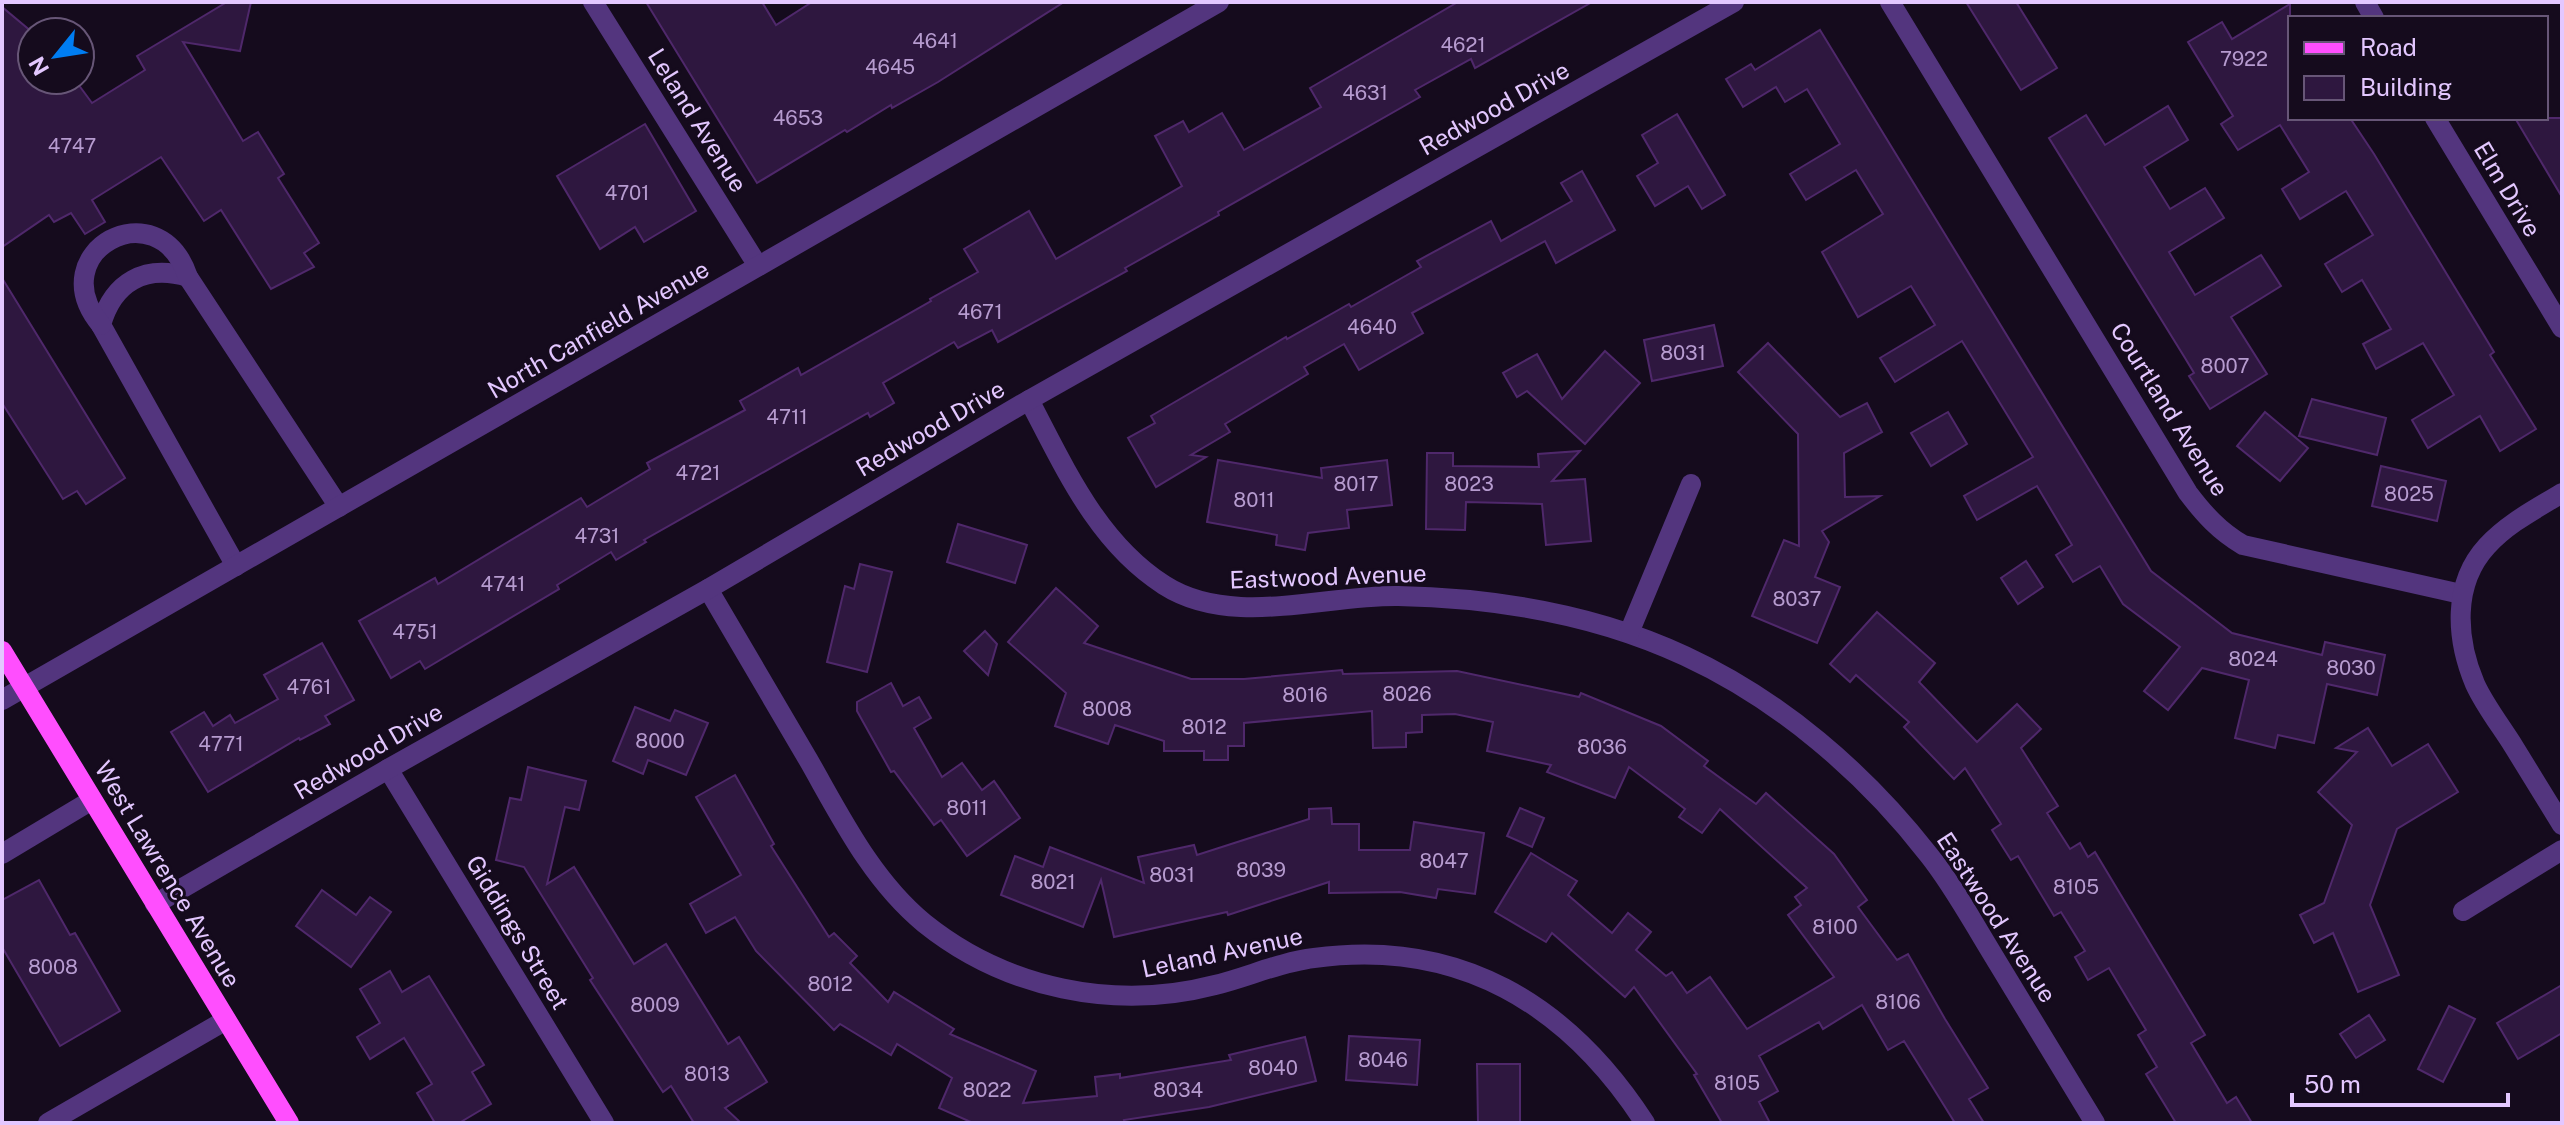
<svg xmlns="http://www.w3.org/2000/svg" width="2564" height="1125" font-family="'Public Sans',sans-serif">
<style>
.building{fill:#2e173f;stroke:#4f286b;stroke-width:2}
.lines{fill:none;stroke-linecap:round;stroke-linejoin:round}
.minor{stroke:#53357e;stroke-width:20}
.major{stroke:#ff4efe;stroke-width:20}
.labels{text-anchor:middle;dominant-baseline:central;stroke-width:6;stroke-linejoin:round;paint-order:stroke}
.number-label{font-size:20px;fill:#b69bcf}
.street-label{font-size:24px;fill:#e3c7ff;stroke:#150b1d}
</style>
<rect width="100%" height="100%" fill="#150b1d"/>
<g class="building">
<path d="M227,2H251L240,51L183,42L243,141L258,132L284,174L278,178L319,243L304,253L314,267L271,289L221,210L204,221L161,157L92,200L105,222L85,234L71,213L54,222L49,215L2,247V7L32,32V80H75L92,103L145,70L137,56Z"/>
<path d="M646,2H762L776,25L812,2H1064L938,82L892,108L891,105L847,132L845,130L757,183Z"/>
<path d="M1458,2H1592L1475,68L1471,59L1415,90L1420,97L1218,212L1219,215L1125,268L1127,271L998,342L992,330L958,348L954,342L883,383L894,403L870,417L868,413L644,540L646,542L616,560L611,552L557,585L559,589L425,669L420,661L391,678L359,621L435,578L438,584L581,498L587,507L650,469L647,463L745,410L740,401L798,368L801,375L931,301L930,299L978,272L964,249L1029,211L1056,259L1182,186L1155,136L1183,121L1189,132L1222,113L1244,150L1321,107L1310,88Z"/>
<path d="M1966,2H2016L2057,68L2021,90Z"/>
<path d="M2290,4V118H2350L2374,154L2494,352L2490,355L2536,429L2500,451L2480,416L2428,448L2412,420L2454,395L2423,343L2376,369L2363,344L2391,329L2362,280L2342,292L2325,264L2373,235L2346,191L2300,219L2282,189L2309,172L2280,125L2238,150L2221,124L2233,116L2188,42L2222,22L2232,39Z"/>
<path d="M1820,30L2151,571L2232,633L2322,655L2325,642L2385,655L2377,695L2327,684L2314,743L2278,735L2275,748L2235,738L2249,680L2202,668L2168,710L2144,691L2180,647L2123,604L2100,566L2073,582L2056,555L2072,545L2037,486L1977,520L1964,496L2033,457L1962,341L1895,382L1880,358L1935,325L1911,286L1858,317L1822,252L1883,214L1856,170L1806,200L1790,174L1840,144L1807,89L1785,102L1776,87L1743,107L1726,79L1751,64L1755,70Z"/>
<path d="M2168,106L2188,140L2144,167L2170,209L2205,188L2224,218L2169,252L2195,295L2261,255L2281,286L2231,317L2267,374L2210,409L2189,376L2194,373L2185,358L2049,138L2086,115L2105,145Z"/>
<path d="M1677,114L1725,195L1702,209L1688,186L1655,206L1637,176L1658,163L1642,135Z"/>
<path d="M2515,118H2562V197Z"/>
<path d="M645,124L696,211L644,242L635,227L600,249L557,176Z"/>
<path d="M1582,171L1615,230L1556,263L1545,241L1412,313L1423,333L1359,370L1344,344L1304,367L1308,374L1225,424L1230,432L1191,455L1206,457L1156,487L1128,438L1155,423L1151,416L1286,337L1287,339L1349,304L1351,307L1421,267L1417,261L1491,221L1501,241L1572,201L1561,183Z"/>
<path d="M2,278L125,478L86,504L77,491L63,499L2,403Z"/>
<path d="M1714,325L1723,366L1652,381L1644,340Z"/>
<path d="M1768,343L1840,417L1867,403L1882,432L1844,453L1845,497L1880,496L1822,531L1829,542L1815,577L1840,587L1817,643L1752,616L1784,540L1799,546L1798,434L1738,372Z"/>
<path d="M1605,351L1640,383L1585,444L1527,391L1517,397L1503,373L1537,354L1562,399Z"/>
<path d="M2312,399L2386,418L2377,455L2299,436Z"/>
<path d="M1948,412L1967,444L1931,466L1911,433Z"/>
<path d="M2265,412L2308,448L2280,481L2237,446Z"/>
<path d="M1580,451L1552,481L1585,479L1591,541L1546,545L1542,504L1466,502L1465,530L1426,529L1427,453H1453V466L1539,467L1538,454Z"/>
<path d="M1218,460L1322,478L1321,468L1387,460L1392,505L1347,510L1349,528L1308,533L1305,550L1276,545L1277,535L1207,522Z"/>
<path d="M2381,466L2446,481L2437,521L2372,506Z"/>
<path d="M958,524L1027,545L1015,583L947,562Z"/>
<path d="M2026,561L2043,587L2018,604L2001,578Z"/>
<path d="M860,564L892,572L867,672L827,662L845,586L854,589Z"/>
<path d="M1056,588L1098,626L1084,643L1191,679H1244L1342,670L1343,674L1457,671L1579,697L1581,693L1661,726L1708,761L1704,766L1756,804L1766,793L1834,854L1867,900L1858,907L1897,960L1908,954L1945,1019L1988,1088L1969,1099L1984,1123H1955L1904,1041L1888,1050L1862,1005L1823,1029L1819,1022L1759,1056L1778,1091L1759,1102L1770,1123H1722L1694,1075L1697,1074L1634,987L1625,997L1552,933L1546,942L1495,912L1531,853L1577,881L1568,895L1612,933L1628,913L1651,932L1636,950L1666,976L1672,972L1687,993L1710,977L1747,1029L1834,977L1788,915L1801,905L1795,897L1807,888L1720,809L1702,833L1679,817L1685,809L1629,767L1615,798L1547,772L1551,765L1487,751L1493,722L1455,714L1422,715V732L1406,733V747L1373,748L1372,711L1244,723V746H1228V760H1204V751H1164V741L1115,725L1108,744L1055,726L1066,693L1008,642Z"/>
<path d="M1877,612L1935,663L1919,682L1977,742L2017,704L2041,729L2021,748L2058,806L2047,813L2070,849L2080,843L2088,857L2095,852L2205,1035L2191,1043L2227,1103L2236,1097L2252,1123H2176L2146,1074L2157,1067L2138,1035L2146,1030L2109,968L2088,980L2075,957L2085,951L2061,912L2054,916L2018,856L2011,860L1992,830L2001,824L1965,768L1954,779L1904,727L1909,722L1856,675L1850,682L1830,664Z"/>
<path d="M985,631L997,644L988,675L964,651Z"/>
<path d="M322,643L354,700L325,716L330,724L300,740L299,738L208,792L171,732L204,712L213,726L230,715L235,723L278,699L264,675Z"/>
<path d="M891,683L903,706L919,697L931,718L914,728L942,777L962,763L982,790L994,781L1020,818L967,856L941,820L934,825L894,771L891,772L857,711V702Z"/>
<path d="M635,707L670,721L675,710L708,723L686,775L648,760L643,774L613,761Z"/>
<path d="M2368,728L2392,766L2428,744L2458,792L2397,829L2370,905L2399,975L2358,992L2333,933L2314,943L2300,915L2324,903L2352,825L2318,792L2357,752L2336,748Z"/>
<path d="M528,767L586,781L579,810L565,807L547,884L574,867L634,964L666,944L728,1044L739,1037L767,1082L725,1108L741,1123H694L671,1086L663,1092L590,980L593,978L524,867L496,860L510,798L521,800Z"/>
<path d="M735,775L774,844L771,846L829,937L834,933L857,956L850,963L888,1002L894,992L954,1029L950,1034L1036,1071L1023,1103L1097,1096L1095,1077L1120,1074V1078L1231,1060L1229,1055L1305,1037L1316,1081L1209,1107L1124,1120L1125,1123H973L939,1108L952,1078L897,1044L891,1055L840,1024L834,1030L756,951L735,917L706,933L690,904L741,875L696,797Z"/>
<path d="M1331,808L1332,824H1359V850H1410L1414,822L1484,833L1475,894L1438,889L1436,898L1400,892L1329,893V882L1228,915L1227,912L1114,937L1101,880L1083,927L1001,895L1015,856L1043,867L1050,847L1144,883L1138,857L1194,845L1197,855L1309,819V809Z"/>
<path d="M1520,808L1544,818L1532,847L1507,836Z"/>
<path d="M39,880L70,935L75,933L120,1011L60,1046L2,947V900Z"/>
<path d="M322,890L356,915L370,897L391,912L351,967L296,926Z"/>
<path d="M390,971L402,992L429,976L484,1065L472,1072L491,1104L459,1123H435L417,1093L432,1084L404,1038L370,1059L357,1037L380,1023L360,989Z"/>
<path d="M2562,985V1033L2518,1059L2497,1023Z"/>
<path d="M2449,1006L2475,1019L2443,1082L2418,1069Z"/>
<path d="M2369,1015L2385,1040L2356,1058L2340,1034Z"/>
<path d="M1349,1036L1420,1040L1417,1085L1346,1080Z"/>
<path d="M1477,1064H1520V1123H1478Z"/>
</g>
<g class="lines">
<g class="minor">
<path d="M593,2L758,266"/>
<path d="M1890,2L2188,493C2204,514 2219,531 2243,545L2461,594"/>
<path d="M2365,2L2374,18"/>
<path d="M2435,118L2562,328"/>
<path d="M188,277C145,264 113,282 101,325L236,566"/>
<path d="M101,325C40,252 158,187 188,277L339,507"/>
<path d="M1029,400C1065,468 1097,542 1164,585C1231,628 1322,595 1398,596C1497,598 1595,614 1685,656C1780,700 1864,772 1928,854C1953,885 1972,921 1993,955C2027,1011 2061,1067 2095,1123"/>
<path d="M2562,493C2536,509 2508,523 2487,546C2452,584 2456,639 2475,684C2485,706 2501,726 2514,747C2530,773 2546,799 2562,825"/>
<path d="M708,589C742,646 775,704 809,761C842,819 872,880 924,923C1006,989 1115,1011 1215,985C1248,977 1280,962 1314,958C1459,938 1568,1004 1645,1123"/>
<path d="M1629,633L1691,484"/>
<path d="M2,700L1219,2"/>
<path d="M388,769L604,1123"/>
<path d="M2,854L92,800"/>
<path d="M155,904L388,769L708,589L1029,400L1734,2"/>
<path d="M2463,911L2562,850"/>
<path d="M48,1123L226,1020"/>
</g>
<path class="major" d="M2,651L289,1123"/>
</g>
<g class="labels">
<g class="number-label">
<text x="935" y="41">4641</text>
<text x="1463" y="45">4621</text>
<text x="2244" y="59">7922</text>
<text x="890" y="67">4645</text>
<text x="1365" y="93">4631</text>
<text x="798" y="118">4653</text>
<text x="72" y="146">4747</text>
<text x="627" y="193">4701</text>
<text x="980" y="312">4671</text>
<text x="1372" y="327">4640</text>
<text x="1683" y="353">8031</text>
<text x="2225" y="366">8007</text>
<text x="787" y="417">4711</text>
<text x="698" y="473">4721</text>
<text x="1356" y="484">8017</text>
<text x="1469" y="484">8023</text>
<text x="2409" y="494">8025</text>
<text x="1254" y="500">8011</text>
<text x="597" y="536">4731</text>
<text x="503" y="584">4741</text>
<text x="1797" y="599">8037</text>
<text x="415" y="632">4751</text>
<text x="2253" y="659">8024</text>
<text x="2351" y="668">8030</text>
<text x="309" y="687">4761</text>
<text x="1407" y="694">8026</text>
<text x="1305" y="695">8016</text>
<text x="1107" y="709">8008</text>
<text x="1204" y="727">8012</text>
<text x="660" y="741">8000</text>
<text x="221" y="744">4771</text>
<text x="1602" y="747">8036</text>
<text x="967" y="808">8011</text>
<text x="1444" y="861">8047</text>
<text x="1261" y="870">8039</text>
<text x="1172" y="875">8031</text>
<text x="1053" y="882">8021</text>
<text x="2076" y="887">8105</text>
<text x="1835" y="927">8100</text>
<text x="53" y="967">8008</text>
<text x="830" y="984">8012</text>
<text x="1898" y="1002">8106</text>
<text x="655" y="1005">8009</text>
<text x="1383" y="1060">8046</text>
<text x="1273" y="1068">8040</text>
<text x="707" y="1074">8013</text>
<text x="1737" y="1083">8105</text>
<text x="987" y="1090">8022</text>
<text x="1178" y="1090">8034</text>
</g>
<g class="street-label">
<text transform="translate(1494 108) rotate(-29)">Redwood Drive</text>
<text transform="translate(698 120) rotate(58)">Leland Avenue</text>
<text transform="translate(2508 189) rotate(59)">Elm Drive</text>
<text transform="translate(598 329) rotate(-30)">North Canfield Avenue</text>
<text transform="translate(2170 409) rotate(58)">Courtland Avenue</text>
<text transform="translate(930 428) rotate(-30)">Redwood Drive</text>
<text transform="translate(1328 576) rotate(-2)">Eastwood Avenue</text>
<text transform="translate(368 751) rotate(-30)">Redwood Drive</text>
<text transform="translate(168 874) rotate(59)">West Lawrence Avenue</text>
<text transform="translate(1997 917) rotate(57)">Eastwood Avenue</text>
<text transform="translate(518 932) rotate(59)">Giddings Street</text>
<text transform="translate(1222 952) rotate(-12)">Leland Avenue</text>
</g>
</g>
<rect width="2564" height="1125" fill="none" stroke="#e3c7ff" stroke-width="8"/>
<rect x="2288" y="16" width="260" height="104" fill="#150b1d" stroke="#675677" stroke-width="2"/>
<rect x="2304" y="42" width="40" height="12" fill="#ff4efe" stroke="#675677" stroke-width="2"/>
<text x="2360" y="56" font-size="24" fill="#e3c7ff">Road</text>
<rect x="2304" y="76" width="40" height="24" fill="#2e173f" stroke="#675677" stroke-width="2"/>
<text x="2360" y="96" font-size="24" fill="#e3c7ff">Building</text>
<g transform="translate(56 56) rotate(240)"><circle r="38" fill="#150b1d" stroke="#675677" stroke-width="2"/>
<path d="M0-6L14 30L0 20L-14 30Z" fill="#007df2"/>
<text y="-12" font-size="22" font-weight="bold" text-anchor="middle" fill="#e3c7ff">N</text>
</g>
<path d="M2292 1093v12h216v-12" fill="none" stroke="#e3c7ff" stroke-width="4"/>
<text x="2304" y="1093" font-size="24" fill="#e3c7ff" stroke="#150b1d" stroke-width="6" paint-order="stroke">50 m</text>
</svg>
